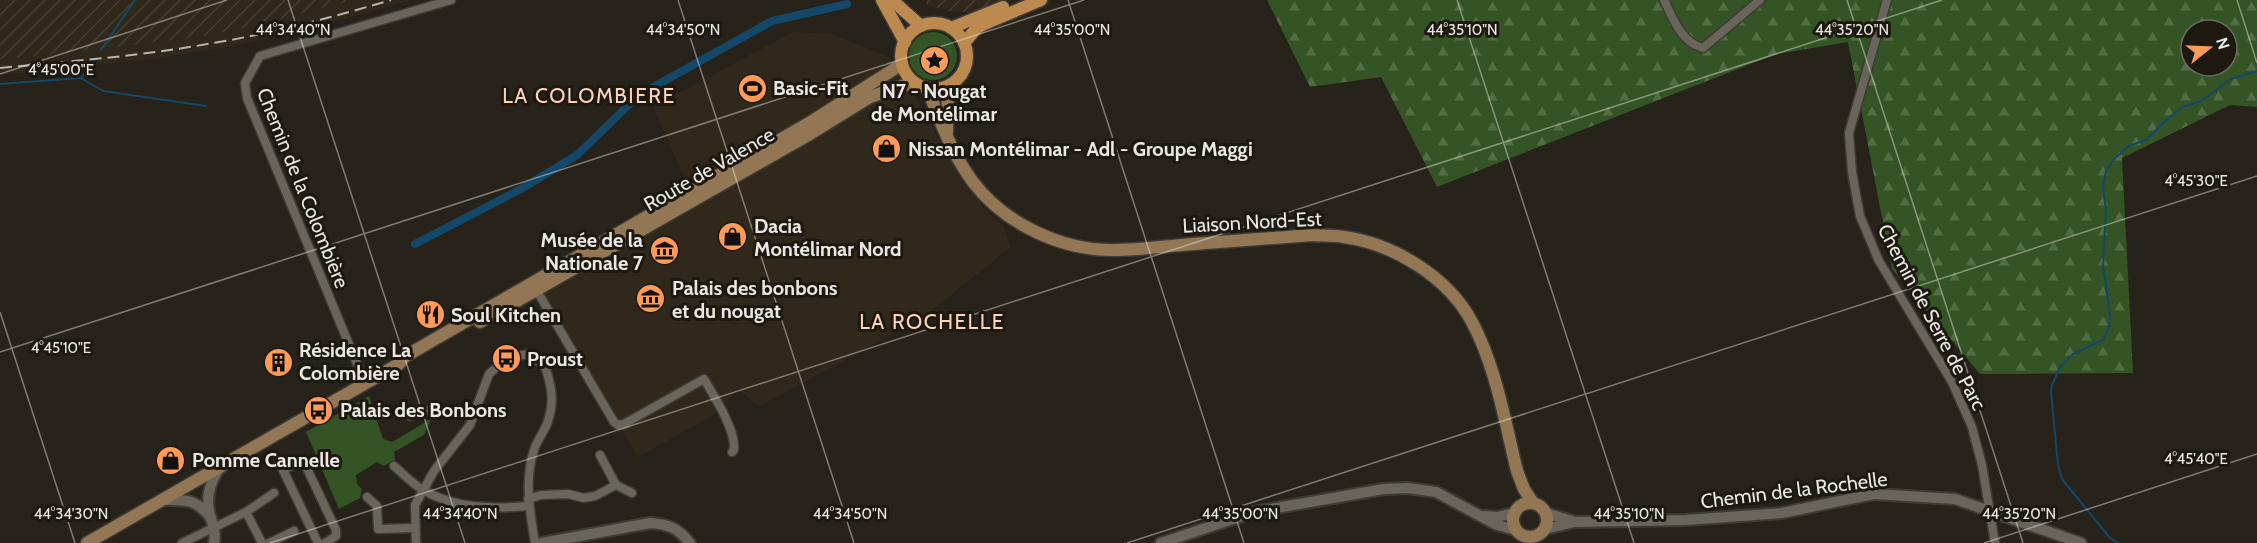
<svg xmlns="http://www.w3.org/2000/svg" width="2257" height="543" font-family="Cabin,sans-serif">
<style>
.built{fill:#30281a}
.industrial{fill:url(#industrial-furrows)}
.green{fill:#345425}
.forest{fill:url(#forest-firs);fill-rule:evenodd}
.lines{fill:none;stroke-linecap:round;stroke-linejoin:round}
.stream{stroke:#134868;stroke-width:2}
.canal{stroke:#134868;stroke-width:8}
.minor-casing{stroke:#3f3c36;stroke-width:11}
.tertiary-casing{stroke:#3f3c36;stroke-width:14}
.secondary-casing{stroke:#3f3c36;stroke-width:15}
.primary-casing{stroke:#3f3c36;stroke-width:15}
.minor{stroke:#6a655b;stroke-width:8}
.tertiary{stroke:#6a655b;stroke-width:10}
.secondary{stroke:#937755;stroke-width:12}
.primary{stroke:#bc8a4f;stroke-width:12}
.rail{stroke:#b8b4af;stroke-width:2;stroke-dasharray:12 6;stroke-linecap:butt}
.ticks{fill:none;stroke:#ebe8e3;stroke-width:1.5;stroke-opacity:0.45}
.labels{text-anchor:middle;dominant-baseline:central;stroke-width:6;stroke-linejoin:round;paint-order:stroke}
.poi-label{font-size:20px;font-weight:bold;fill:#ebe8e3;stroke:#1d1911;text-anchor:start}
.street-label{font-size:20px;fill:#ebe8e3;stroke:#1d1911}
.neighbourhood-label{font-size:21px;letter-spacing:1.5px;fill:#fed3b8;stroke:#1d1911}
.ticks-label{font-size:15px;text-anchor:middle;fill:#ebe8e3;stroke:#1d1911;stroke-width:6;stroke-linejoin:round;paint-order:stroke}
</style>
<defs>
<pattern id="industrial-furrows" width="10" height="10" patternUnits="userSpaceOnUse" patternTransform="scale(1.5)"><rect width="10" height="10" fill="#30281a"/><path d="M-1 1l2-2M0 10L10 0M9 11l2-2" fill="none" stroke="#443d30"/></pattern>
<pattern id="forest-firs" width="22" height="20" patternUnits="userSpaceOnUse" patternTransform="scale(1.5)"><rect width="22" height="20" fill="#345425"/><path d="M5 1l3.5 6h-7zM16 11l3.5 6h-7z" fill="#526d44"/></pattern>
</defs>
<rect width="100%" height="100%" fill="#27221a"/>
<g class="built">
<path d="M354,0H413L300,31L228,47L146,60L0,75V59L66,53L199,37L258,25Z"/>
<path d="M793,32L832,34L887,56L924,110L942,146L963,182L988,213L1004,226L1010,248L922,318L759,407L739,389L714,415L638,457L541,293L696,204L653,107Z"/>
</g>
<g class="industrial">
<path d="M0,0H354L258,25L199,37L66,53L0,59Z"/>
<path d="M926,0H1004L974,12H953L927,5Z"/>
</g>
<g class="green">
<circle cx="933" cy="56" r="24"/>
<path d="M369,396L383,439L392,442L431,419L424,435L394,452L395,460L384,466L377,462L356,475L357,484L362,489L360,498L339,509L306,432Z"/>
</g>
<path class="forest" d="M1267,0H2257V107L2230,105L2122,158L2133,373L1980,374L1892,269L1848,42L1776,54L1437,187L1381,77L1310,87ZM2191,30H2227V66H2191Z"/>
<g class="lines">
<g class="stream">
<path d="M101,50L135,0"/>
<path d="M81,78L94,60"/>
<path d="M0,84L81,78L103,91L206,106"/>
<path d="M2118,543L2110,538L2062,479L2058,465L2051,392L2052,385L2060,367L2073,354L2103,340L2109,327L2110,315L2103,266L2106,209L2103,188L2106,171L2113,160L2129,146L2146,140L2166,120L2183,107L2201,101L2231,79L2257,71"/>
</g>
<path class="canal" d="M415,244L521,189L577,155L639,95L772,21L847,4"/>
<defs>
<g id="minor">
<path d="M1664,0C1673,19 1681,42 1703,48L1760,0"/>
<path d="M1887,0L1849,133L1852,172L1860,216L1879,261L1952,382L1972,427L1982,465L1995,543"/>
<path d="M537,291L614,422L618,425L624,424L704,379C714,396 736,430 734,450L732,452"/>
<path d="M365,383L247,98L245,83L260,56L451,0"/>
<path d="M410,416C436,406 447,408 473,417"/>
<path d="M394,466C403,474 413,484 423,490C455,509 494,509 529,506"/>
<path d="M616,485L632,493"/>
<path d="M367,497L377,506L378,529L415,528"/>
<path d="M528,499L541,495L568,494L584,498L595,496L616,485L600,455"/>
<path d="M246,512L262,543"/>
<path d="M182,543L246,512L274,493"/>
<path d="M269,543L294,531"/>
<path d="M318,543L283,470L303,460L336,530V536L325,543"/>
<path d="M416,543L415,505L434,471L470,425L489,374L506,359L527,354L545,366C551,385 555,401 548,421C545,431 537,440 534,450C524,480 530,513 535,543"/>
</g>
<g id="tertiary">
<path d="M163,500C186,500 195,498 211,518"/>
<path d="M1546,513L1572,521"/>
<path d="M1484,516L1497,517L1514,513"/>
<path d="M1545,529L1575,522L1686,520L1782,513L1874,494L1955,499L2081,543"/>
<path d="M214,543C216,534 214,527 211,519C205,499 209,484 220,467"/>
<path d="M542,543L650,523C668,524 678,528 690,543"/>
<path d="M1161,543L1254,512L1384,489L1408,488L1436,492L1497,525L1516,530"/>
</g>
<g id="secondary">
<path d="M927,88C940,120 952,154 973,182C1004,223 1060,250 1112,250C1139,250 1166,246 1193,244C1233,241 1272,238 1312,235C1322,236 1333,235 1344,237C1394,244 1448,277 1472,322C1496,367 1505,422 1517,471L1524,489L1533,503"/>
<path d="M947,132L948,86"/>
<path d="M480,322L810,134L870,97L914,82"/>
<circle cx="1530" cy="520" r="17"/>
<path d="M87,543L399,364L404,357L809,123L902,64"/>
</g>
<g id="primary">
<path d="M882,0L905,42"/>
<path d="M892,0L921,26"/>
<circle cx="934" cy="56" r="33"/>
<path d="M951,28L1003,7"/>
<path d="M964,43L976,29L982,25L1041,0"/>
</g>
</defs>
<use href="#minor" class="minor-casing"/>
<use href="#tertiary" class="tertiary-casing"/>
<use href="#secondary" class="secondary-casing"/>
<use href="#primary" class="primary-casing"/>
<use href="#minor" class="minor"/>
<use href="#tertiary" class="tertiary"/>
<use href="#secondary" class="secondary"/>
<use href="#primary" class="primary"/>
<path class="rail" d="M0,68C71,61 143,56 213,43C274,33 333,17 391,0"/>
</g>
<path class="ticks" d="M288,0L465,543M678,0L854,543M1068,0L1244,543M1457,0L1634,543M1847,0L2023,543M2237,0L2257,63M0,74L227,0M0,312L75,543M0,352L1084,0M270,543L1942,0M1127,543L2257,176M1984,543L2257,454"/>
<defs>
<symbol id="sight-disc" viewBox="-11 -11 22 22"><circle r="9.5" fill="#fe9b59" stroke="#1d1911"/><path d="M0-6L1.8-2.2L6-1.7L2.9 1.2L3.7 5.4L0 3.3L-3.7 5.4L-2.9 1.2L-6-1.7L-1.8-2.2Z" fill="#111"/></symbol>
<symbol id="stadium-disc" viewBox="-11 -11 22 22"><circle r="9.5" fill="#fe9b59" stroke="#1d1911"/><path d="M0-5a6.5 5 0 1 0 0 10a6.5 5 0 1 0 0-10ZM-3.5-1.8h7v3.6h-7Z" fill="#111"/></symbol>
<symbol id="shop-disc" viewBox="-11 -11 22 22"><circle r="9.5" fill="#fe9b59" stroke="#1d1911"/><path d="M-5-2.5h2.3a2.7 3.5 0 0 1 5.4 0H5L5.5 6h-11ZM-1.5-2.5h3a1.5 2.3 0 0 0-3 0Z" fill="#111"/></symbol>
<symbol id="museum-disc" viewBox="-11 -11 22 22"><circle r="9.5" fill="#fe9b59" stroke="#1d1911"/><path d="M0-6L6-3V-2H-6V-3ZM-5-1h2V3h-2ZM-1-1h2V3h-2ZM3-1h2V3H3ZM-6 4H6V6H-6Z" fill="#111"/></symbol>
<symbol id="restaurant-disc" viewBox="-11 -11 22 22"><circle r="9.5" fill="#fe9b59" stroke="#1d1911"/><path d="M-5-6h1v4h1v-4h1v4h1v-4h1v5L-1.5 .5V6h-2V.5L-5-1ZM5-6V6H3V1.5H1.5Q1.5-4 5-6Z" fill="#111"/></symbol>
<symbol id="bus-disc" viewBox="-11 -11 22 22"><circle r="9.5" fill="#fe9b59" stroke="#1d1911"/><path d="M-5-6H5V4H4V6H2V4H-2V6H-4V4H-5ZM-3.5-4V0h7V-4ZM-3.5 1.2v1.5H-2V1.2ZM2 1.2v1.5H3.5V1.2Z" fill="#111"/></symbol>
<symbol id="building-disc" viewBox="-11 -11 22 22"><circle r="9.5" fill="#fe9b59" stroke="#1d1911"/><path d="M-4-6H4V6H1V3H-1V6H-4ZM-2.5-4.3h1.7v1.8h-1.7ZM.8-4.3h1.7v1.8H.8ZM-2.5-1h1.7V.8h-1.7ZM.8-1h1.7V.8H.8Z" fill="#111"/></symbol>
</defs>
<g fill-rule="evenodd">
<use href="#sight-disc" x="918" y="44" width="33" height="33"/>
<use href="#stadium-disc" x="736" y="72" width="33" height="33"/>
<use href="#shop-disc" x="870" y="132" width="33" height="33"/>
<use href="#shop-disc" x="716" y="220" width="33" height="33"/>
<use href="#museum-disc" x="648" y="234" width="33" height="33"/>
<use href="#museum-disc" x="634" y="282" width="33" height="33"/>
<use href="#restaurant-disc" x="414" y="298" width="33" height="33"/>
<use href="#bus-disc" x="490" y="342" width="33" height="33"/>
<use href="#building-disc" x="262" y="346" width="33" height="33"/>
<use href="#bus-disc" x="302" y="394" width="33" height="33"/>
<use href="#shop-disc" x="154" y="444" width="33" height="33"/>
</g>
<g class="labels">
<g class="poi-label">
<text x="773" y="88">Basic-Fit</text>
<text x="934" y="91" text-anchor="middle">N7 - Nougat<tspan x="934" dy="23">de Montélimar</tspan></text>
<text x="908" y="149">Nissan Montélimar - Adl - Groupe Maggi</text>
<text x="754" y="226">Dacia<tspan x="754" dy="23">Montélimar Nord</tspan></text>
<text x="643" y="240" text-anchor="end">Musée de la<tspan x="643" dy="23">Nationale 7</tspan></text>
<text x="672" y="288">Palais des bonbons<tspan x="672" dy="23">et du nougat</tspan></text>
<text x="451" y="315">Soul Kitchen</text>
<text x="299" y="350">Résidence La<tspan x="299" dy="23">Colombière</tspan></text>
<text x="527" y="359">Proust</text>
<text x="340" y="410">Palais des Bonbons</text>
<text x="192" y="460">Pomme Cannelle</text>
</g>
<g class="street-label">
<text transform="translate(709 169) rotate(-30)">Route de Valence</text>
<text transform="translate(303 188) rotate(68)">Chemin de la Colombière</text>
<text transform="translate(1252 222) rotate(-3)">Liaison Nord-Est</text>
<text transform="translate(1932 317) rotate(62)">Chemin de Serre de Parc</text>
<text transform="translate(1794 490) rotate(-7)">Chemin de la Rochelle</text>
</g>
<g class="neighbourhood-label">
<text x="589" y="95">LA COLOMBIERE</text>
<text x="932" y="321">LA ROCHELLE</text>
</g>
</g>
<g class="ticks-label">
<text x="293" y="35">44°34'40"N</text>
<text x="683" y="35">44°34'50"N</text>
<text x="1072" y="35">44°35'00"N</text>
<text x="1462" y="35">44°35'10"N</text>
<text x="1852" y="35">44°35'20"N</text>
<text x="61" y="75">4°45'00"E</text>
<text x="2196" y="186">4°45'30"E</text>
<text x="61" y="353">4°45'10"E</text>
<text x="2196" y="464">4°45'40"E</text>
<text x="71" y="519">44°34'30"N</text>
<text x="460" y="519">44°34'40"N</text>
<text x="850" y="519">44°34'50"N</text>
<text x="1240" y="519">44°35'00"N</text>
<text x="1629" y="519">44°35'10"N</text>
<text x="2019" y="519">44°35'20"N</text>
</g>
<g transform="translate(2209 48) rotate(72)"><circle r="28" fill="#1d1911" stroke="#6f6c65" stroke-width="1.5"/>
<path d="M0-4.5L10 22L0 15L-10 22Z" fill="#fe9b59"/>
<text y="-9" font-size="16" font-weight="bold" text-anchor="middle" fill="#ebe8e3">N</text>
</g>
</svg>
